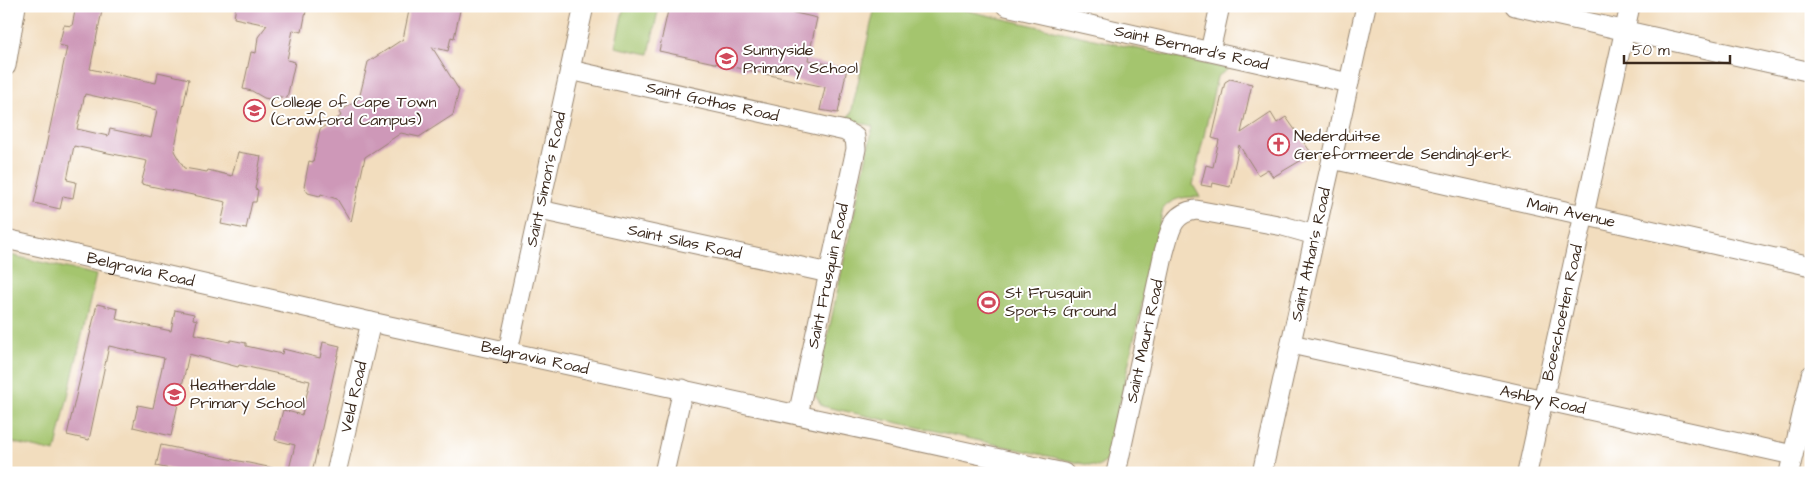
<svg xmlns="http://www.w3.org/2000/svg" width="1817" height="479" font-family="'Architects Daughter',sans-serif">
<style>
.green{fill:#a4c56e;stroke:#707846}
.building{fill:#ce98b8;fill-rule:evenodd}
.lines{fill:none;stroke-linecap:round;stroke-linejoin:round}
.minor-casing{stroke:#96846e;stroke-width:21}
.minor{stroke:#fff;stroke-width:19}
.labels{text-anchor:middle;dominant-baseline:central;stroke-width:4;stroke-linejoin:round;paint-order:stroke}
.street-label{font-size:16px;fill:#3b2a1e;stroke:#fff}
.poi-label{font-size:16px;fill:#3b2a1e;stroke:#fff;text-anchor:start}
</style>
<rect width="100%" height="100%" fill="#fff"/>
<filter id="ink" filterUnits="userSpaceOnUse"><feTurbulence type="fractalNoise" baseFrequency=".02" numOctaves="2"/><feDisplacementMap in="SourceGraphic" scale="10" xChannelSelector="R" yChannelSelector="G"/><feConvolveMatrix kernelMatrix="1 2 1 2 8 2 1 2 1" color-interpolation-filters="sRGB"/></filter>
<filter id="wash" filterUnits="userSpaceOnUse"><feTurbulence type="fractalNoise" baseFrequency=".0096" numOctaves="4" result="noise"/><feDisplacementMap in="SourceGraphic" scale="20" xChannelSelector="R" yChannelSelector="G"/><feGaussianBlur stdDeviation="1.12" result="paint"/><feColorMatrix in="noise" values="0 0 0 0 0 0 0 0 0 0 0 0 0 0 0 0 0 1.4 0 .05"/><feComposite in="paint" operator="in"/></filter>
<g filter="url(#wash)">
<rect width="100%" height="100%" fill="#f2ddbe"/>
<g class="green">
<path d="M624,6H659L649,54L615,47Z"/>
<path d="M875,6H946L1228,69L1217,77L1193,185L1200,197C1185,197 1173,197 1163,209L1107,461L1098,467L822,406L815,395L873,126L844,119L851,114Z"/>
<path d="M6,254L96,275L55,452L6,441Z"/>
</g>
<g id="blocks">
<g class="building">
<path d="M76,6H103L90,69L156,83L158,72L189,79L174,151L184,168L207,172L208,170L232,176L238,152L261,156L255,189L258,190L256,202H252L246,229L221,224L226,202L141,184L147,161L74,146L67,180L76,182L73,198L63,196L60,209L34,203L67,47L59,45L64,25L72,26ZM85,94L157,110L151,138L110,129L108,136L77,129Z"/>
<path d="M236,6H307L302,32L293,30L287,60L295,62L287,98L275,96L269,99L264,98L252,91L243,89L251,52L256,53L258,37L267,25L234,18Z"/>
<path d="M410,6H461L454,38L451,37L448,51L432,47L459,90L453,115L419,137L401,133L365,157L351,222L337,199L321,194L320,196L308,193L304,187L309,161L313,162L320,129L341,116L339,112L359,99L368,62L403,39Z"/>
<path d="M669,6H765L817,18L808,60L847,68L838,113L820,110L825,87L659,51Z"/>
<path d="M1230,79L1252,84L1241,133L1271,113L1277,123L1286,117L1312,154L1273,177L1268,169L1258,175L1239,145L1230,187L1213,183L1212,187L1201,185L1206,165L1213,167L1219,140L1212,138L1225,82Z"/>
<path d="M97,304L118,309L116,319L171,331L175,310L194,314L193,319L197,320L194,334L230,342L231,340L246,343V346L282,354L283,349L320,358L323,342L340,346L312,473H288L295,445L275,440L283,410L302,415L310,381L239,365L238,367L189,354L171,436L133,427L138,405L153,408L164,358L109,346L89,440L67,435Z"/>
<path d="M161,445L273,468V473H189L156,466Z"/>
</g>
</g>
</g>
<g filter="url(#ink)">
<use href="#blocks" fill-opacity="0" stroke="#96846e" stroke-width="1"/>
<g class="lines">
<defs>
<g id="minor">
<path id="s1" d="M1006,6L1349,83"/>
<path d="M1515,6L1811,72"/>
<path d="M1210,51L1220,6"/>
<path d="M6,66L16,6"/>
<path id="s2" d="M570,70L845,131L855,137L856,149L798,415"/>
<path id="s3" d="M1332,159L1811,266"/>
<path id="s4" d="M540,210L829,273"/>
<path id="s5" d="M6,239L371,322L1064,473"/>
<path id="s6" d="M1291,344L1793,455"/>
<path id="s7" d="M508,351L584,6"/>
<path id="s8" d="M336,473L371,322"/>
<path d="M664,473L683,389"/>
<path id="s9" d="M1116,473L1164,252C1170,232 1171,213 1196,210L1283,226L1315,235"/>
<path id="s10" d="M1262,473L1366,6"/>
<path id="s11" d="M1527,473L1630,6"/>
<path d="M1789,473L1811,375"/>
</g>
</defs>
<use href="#minor" class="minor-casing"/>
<use href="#minor" class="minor"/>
</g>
</g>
<defs>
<symbol id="school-ring" viewBox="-11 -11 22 22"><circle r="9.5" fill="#fff" stroke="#d1495b" stroke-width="1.5"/><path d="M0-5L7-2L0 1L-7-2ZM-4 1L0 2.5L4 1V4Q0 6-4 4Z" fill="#d1495b"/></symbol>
<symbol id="university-ring" viewBox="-11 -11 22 22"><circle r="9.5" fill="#fff" stroke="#d1495b" stroke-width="1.5"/><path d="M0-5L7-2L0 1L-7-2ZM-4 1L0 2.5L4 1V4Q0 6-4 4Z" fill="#d1495b"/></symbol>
<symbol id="church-ring" viewBox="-11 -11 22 22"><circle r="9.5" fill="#fff" stroke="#d1495b" stroke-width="1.5"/><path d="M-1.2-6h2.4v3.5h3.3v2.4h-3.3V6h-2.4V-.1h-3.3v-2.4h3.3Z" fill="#d1495b"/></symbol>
<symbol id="stadium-ring" viewBox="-11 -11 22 22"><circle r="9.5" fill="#fff" stroke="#d1495b" stroke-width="1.5"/><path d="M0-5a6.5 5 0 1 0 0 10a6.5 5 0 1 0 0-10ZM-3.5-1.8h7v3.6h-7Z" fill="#d1495b"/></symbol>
</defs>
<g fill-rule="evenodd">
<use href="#school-ring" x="714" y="46" width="25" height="25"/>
<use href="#university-ring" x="242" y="98" width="25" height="25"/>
<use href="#church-ring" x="1266" y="132" width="25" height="25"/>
<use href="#stadium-ring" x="976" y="290" width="25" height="25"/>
<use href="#school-ring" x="162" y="382" width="25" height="25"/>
</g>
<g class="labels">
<g class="street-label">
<text stroke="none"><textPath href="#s1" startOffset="190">Saint Bernard's Road</textPath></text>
<text stroke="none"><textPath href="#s2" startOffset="146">Saint Gothas Road</textPath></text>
<text stroke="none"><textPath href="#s7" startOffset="176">Saint Simon's Road</textPath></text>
<text stroke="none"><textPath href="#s3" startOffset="245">Main Avenue</textPath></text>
<text stroke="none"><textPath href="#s4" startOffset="148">Saint Silas Road</textPath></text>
<text stroke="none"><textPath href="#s10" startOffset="224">Saint Athan's Road</textPath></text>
<text stroke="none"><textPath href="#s5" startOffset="138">Belgravia Road</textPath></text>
<text transform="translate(828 276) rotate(-78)">Saint Frusquin Road</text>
<text stroke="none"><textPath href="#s11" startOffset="164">Boeschoeten Road</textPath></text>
<text stroke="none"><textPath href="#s9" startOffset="135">Saint Mauri Road</textPath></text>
<text stroke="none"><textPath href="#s5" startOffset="542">Belgravia Road</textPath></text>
<text stroke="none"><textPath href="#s8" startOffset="78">Veld Road</textPath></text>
<text stroke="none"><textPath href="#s6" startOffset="258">Ashby Road</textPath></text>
</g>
<g class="poi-label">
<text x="743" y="50">Sunnyside<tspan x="743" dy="18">Primary School</tspan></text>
<text x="271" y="102">College of Cape Town<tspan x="271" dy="18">(Crawford Campus)</tspan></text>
<text x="1294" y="136">Nederduitse<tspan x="1294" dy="18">Gereformeerde Sendingkerk</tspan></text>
<text x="1005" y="293">St Frusquin<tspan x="1005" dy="18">Sports Ground</tspan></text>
<text x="190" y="385">Heatherdale<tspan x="190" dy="18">Primary School</tspan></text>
</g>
</g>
<rect width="1817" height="479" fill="none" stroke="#fff" stroke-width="25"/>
<path d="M1624 55v8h106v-8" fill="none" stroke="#3b2a1e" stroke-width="2.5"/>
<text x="1632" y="55" font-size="15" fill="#3b2a1e" stroke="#ffffff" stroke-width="4" paint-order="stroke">50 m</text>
</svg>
